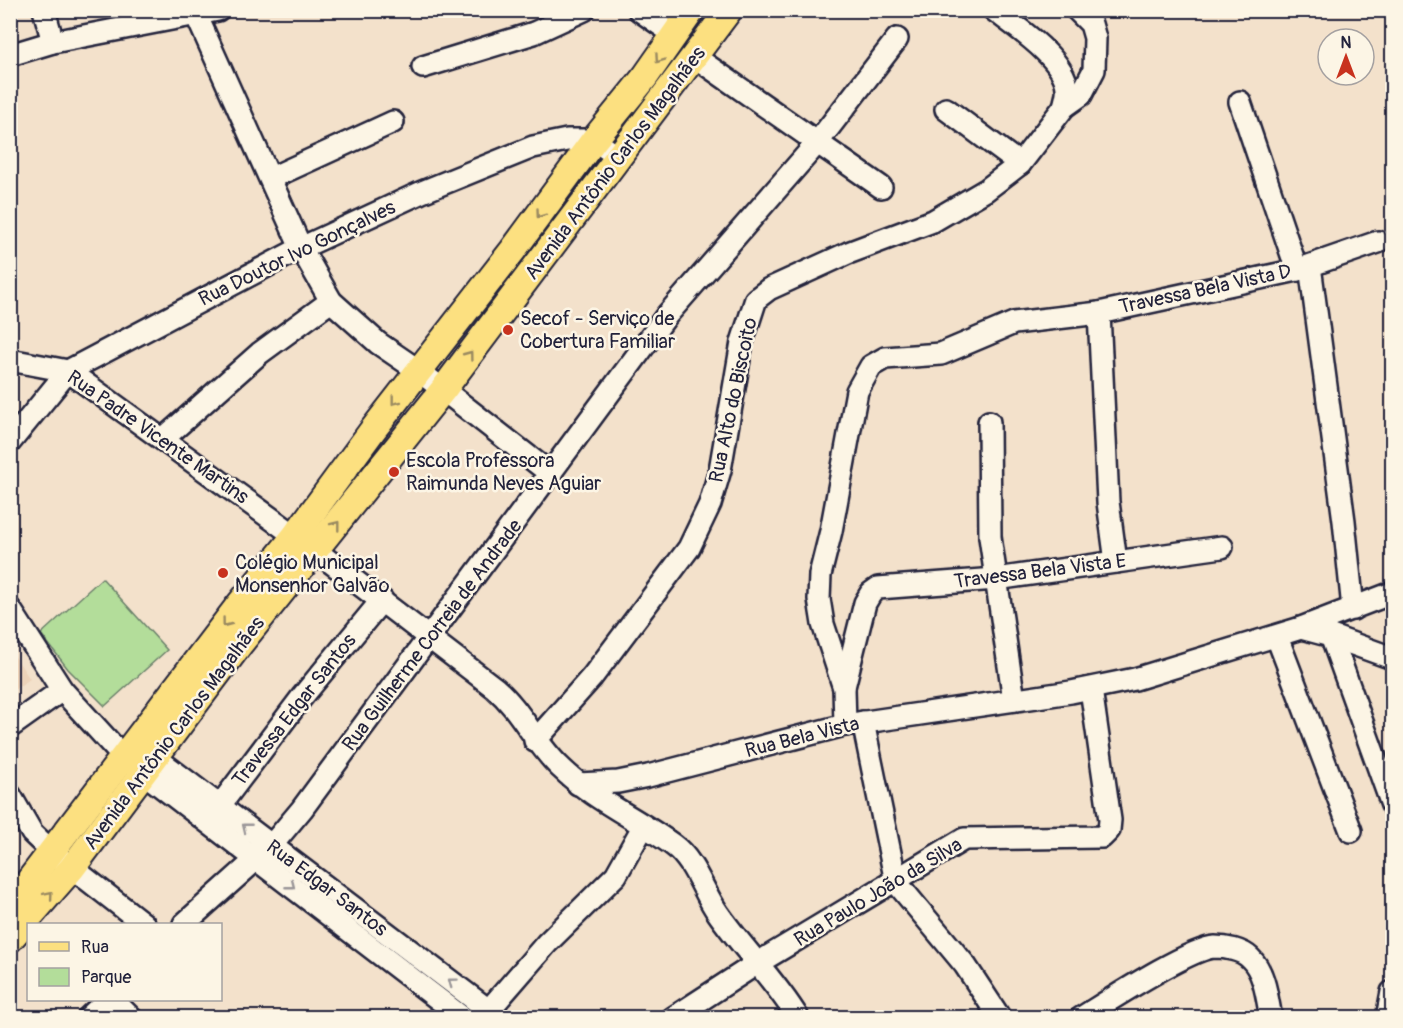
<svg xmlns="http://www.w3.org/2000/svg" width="1403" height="1028" font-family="Pangolin,sans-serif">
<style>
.built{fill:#edd3b9}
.green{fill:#b3dd9a;stroke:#6a806a;stroke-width:1.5}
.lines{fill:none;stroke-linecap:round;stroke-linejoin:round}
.minor-casing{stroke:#22223b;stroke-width:26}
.major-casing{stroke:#22223b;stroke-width:30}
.minor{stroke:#fcf5e5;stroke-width:21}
.major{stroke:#fce080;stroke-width:26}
.oneway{stroke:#9a8a61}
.oneway2{stroke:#9a9698}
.poi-dot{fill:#c8321e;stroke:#fcf5e5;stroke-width:2}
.labels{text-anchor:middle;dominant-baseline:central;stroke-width:5;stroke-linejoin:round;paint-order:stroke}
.street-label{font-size:20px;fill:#22223b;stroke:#fcf5e5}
.poi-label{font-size:20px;fill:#22223b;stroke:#fcf5e5;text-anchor:start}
</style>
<rect width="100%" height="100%" fill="#f3e1cb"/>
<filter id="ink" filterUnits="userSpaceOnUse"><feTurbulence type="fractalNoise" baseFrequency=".0167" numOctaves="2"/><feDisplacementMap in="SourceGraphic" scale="12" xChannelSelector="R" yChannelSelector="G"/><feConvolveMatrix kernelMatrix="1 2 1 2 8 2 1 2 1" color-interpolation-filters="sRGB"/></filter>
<g filter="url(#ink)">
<path class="built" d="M11,651L30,679L11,692H10Z"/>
<path class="green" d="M102,578L167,650L105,706L68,669L41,634Z"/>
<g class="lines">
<defs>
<g id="minor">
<path d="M44,10L53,42"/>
<path d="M194,10L301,248L331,301L378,343L419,371L551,474"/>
<path d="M639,10L675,35"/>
<path d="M994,10C1016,27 1065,59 1067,88C1068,94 1065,101 1064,107"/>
<path d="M10,55L53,42L218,10"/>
<path d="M695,57L881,187"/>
<path d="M423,67L534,33L584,10"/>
<path d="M1240,102L1297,270"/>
<path d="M946,109L1020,164"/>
<path d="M271,178L393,122"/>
<path d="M1310,266L1344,521L1353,609"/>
<path d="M1099,313L1108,502L1116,562"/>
<path d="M10,360L68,371L316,551L495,688C522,711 535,744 561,768C594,800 636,818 673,845C695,861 703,892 718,913C743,949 775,980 798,1018"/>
<path d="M989,422L990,537L1014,700"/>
<path d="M163,439L260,353L331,301"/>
<path d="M10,442L68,371L301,248L422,192L533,147L567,140H594L617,156"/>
<path d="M10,609L62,690L124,758L463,1018"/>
<path d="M1301,628L1392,593"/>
<path d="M1331,636L1392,805"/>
<path d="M1277,637L1351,831"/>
<path d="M844,687L865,603L871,593L878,588L996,579L1222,547"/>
<path d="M863,722L896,882L965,965L1000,1018"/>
<path d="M845,725L844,688L823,624L819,599L820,575L831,531L857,391L871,366L885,358L941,354L1014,323L1099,313L1297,270L1378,242"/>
<path d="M10,727L62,690"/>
<path d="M535,741L592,677L689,548L710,504L720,470L742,342L756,299L769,289L848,253L933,221L986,190L1020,164L1064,107L1081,95L1094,70L1095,38L1091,24L1077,10"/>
<path d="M143,748L499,1018"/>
<path d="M578,784L618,782L648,776L845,725L1071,692L1135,679L1301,628L1331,636L1392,658"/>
<path d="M10,795L32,833L52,852L144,924"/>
<path d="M212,816L302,697L382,600"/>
<path d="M184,924L271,846L302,809L667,315L817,143L897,39"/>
<path d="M113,1000L131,1018"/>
<path d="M88,1018L107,1000"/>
<path d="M482,1018L547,943L616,875L643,827"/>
<path d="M673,1018L756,964L964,839L1102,837L1109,830L1110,820L1091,689"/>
<path d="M1081,1018C1107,1002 1189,948 1215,947C1226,947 1242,950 1250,958C1265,972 1267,998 1271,1018"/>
<path d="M1387,1018L1392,992"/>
</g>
<g id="major">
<path d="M10,906L236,609L295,536L372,431L513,250L594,140L645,77L692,10"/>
<path d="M10,939L72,868L239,645L443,390L729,10"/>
</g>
</defs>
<use href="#minor" class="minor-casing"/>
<use href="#major" class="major-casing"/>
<use href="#minor" class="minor"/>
<use href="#major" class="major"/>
</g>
<defs><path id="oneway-chevron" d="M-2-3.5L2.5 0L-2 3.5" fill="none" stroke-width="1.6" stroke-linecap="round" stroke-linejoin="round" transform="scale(1.5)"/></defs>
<g class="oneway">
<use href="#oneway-chevron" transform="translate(659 59) rotate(125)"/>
<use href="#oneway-chevron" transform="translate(540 214) rotate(126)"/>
<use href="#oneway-chevron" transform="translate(469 355) rotate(-53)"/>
<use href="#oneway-chevron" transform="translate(395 401) rotate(128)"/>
<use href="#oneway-chevron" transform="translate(336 525) rotate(-52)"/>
<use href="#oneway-chevron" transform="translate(226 623) rotate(127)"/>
<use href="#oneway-chevron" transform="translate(49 895) rotate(-50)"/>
</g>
<g class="oneway2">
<use href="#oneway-chevron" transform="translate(246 827) rotate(-141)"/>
<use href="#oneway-chevron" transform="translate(291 885) rotate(38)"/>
<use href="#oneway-chevron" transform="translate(452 982) rotate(-143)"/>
</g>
</g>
<g class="poi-dot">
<circle cx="508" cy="330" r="6"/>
<circle cx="394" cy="472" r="6"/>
<circle cx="223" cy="573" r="6"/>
</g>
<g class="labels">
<g class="street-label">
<text transform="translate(615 163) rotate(-53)">Avenida Antônio Carlos Magalhães</text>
<text transform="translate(297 253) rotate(-26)">Rua Doutor Ivo Gonçalves</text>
<text transform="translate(1205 289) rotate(-12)">Travessa Bela Vista D</text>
<text transform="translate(733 400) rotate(-78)">Rua Alto do Biscoito</text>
<text transform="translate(158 437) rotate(35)">Rua Padre Vicente Martins</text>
<text transform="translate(1040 571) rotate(-7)">Travessa Bela Vista E</text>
<text transform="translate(432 635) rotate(-53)">Rua Guilherme Correia de Andrade</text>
<text transform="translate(294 710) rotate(-52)">Travessa Edgar Santos</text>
<text transform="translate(174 733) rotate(-53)">Avenida Antônio Carlos Magalhães</text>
<text transform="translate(802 737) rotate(-14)">Rua Bela Vista</text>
<text transform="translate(327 888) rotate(37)">Rua Edgar Santos</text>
<text transform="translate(878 892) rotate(-31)">Rua Paulo João da Silva</text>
</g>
<g class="poi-label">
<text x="520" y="318">Secof - Serviço de<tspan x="520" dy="23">Cobertura Familiar</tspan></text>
<text x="406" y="460">Escola Professora<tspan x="406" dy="23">Raimunda Neves Aguiar</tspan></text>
<text x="235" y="562">Colégio Municipal<tspan x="235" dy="23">Monsenhor Galvão</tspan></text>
</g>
</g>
<rect width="1403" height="1028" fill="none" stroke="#fcf5e5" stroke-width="36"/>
<rect x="18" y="18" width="1367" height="992" fill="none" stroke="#22223b" stroke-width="2" filter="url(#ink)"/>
<rect x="27" y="923" width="195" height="78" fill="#fcf5e5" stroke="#a5a1a1" stroke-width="1.5"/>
<rect x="39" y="942" width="30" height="9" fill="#fce080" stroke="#a5a1a1" stroke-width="1.5"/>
<text x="81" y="953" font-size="18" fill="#22223b">Rua</text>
<rect x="39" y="968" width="30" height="18" fill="#b3dd9a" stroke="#a5a1a1" stroke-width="1.5"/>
<text x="81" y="983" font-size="18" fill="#22223b">Parque</text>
<g transform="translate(1346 57)"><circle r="28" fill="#fcf5e5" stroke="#a5a1a1" stroke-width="1.5"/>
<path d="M0-4.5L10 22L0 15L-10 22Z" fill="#c8321e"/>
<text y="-9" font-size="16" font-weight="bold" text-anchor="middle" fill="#22223b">N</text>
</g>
</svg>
